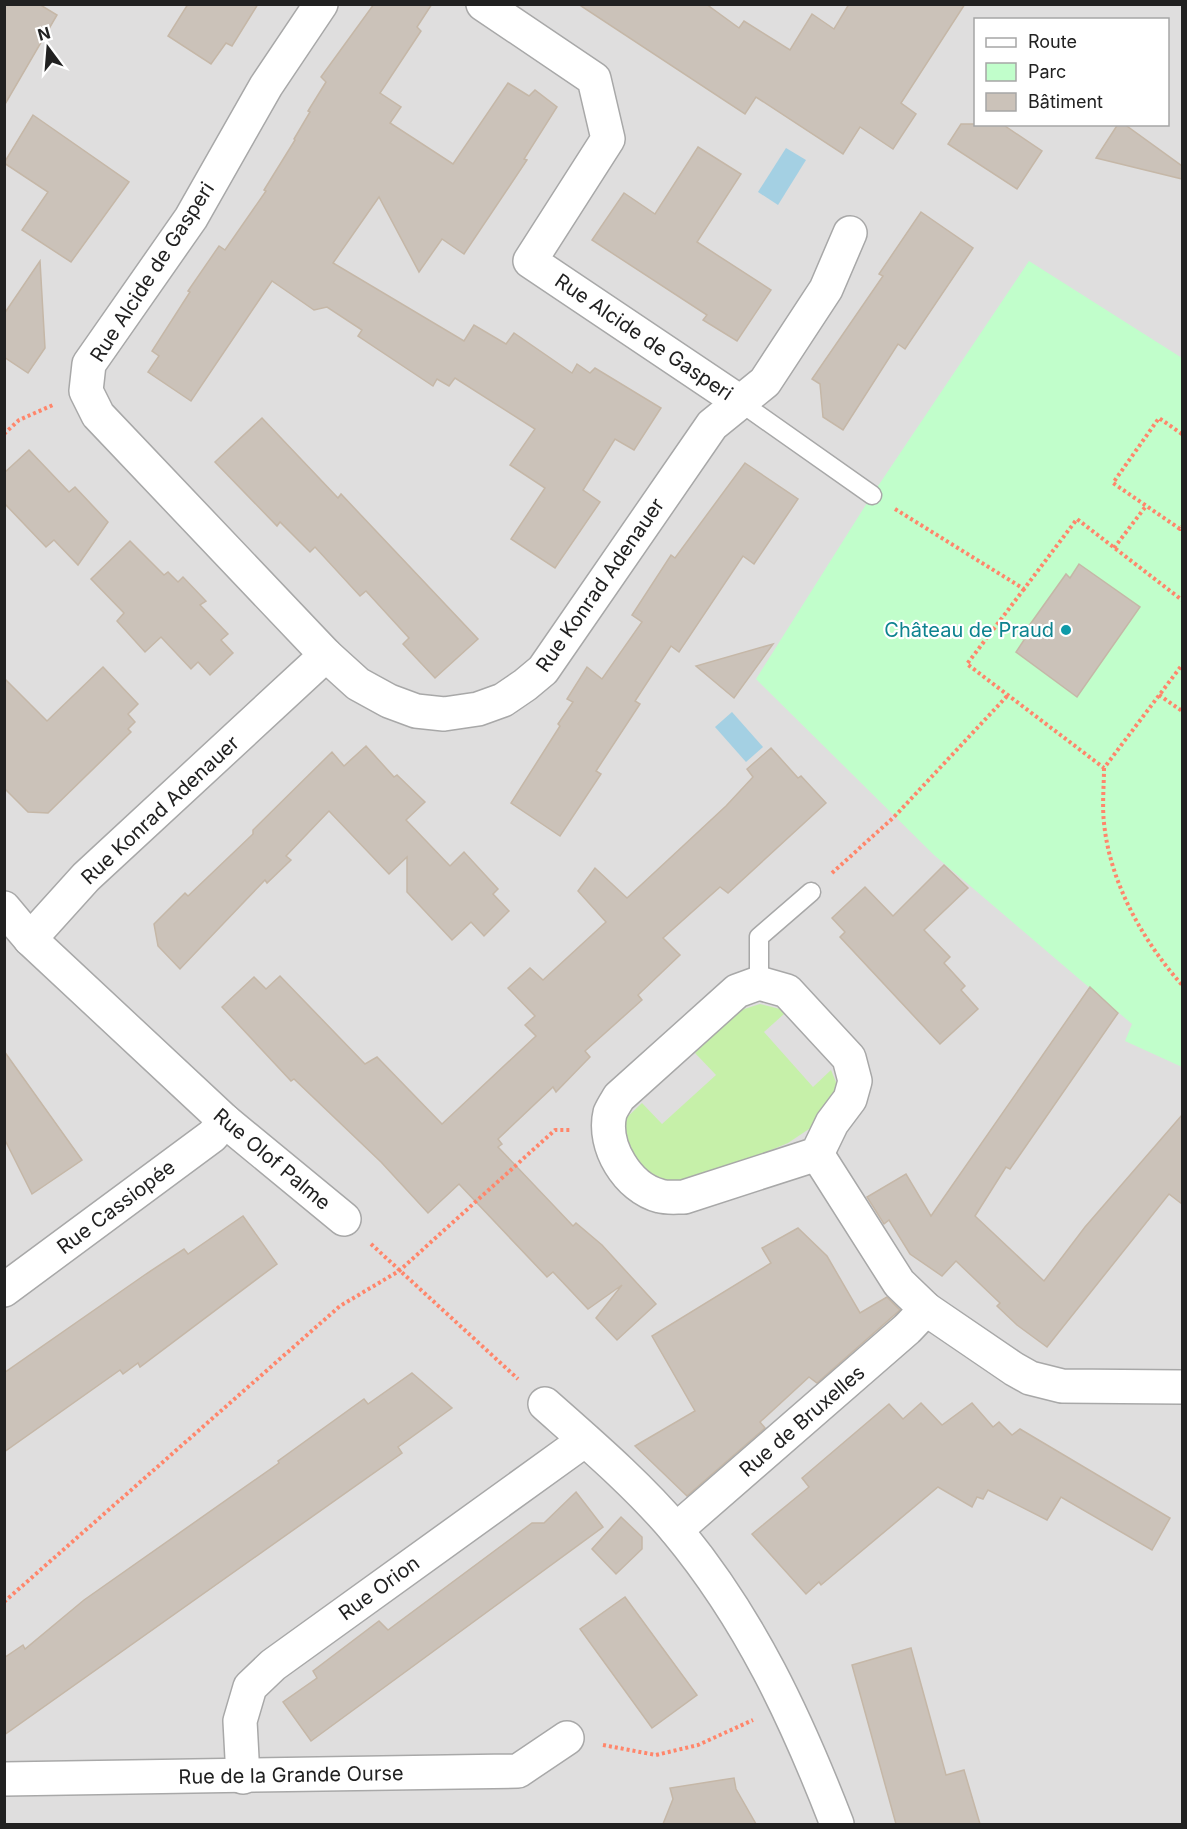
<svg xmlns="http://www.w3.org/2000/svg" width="1187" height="1829" font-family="Inter,sans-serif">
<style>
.residential{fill:#dfdede;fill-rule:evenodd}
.grass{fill:#c6f0a9}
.park{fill:#c1fecb}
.water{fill:#a4d0e3}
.building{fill:#cbc2b9;stroke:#c5b7a7;stroke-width:1.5}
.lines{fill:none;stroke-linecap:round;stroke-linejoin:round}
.lane-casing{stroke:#a8a8a8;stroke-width:21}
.street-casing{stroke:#a8a8a8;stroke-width:36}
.path{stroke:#ff866b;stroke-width:4;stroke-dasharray:3 3;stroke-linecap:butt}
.lane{stroke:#fff;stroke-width:18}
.street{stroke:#fff;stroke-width:33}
.culture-dot{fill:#0f9aa8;stroke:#fff;stroke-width:2}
.labels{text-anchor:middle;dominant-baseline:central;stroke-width:4.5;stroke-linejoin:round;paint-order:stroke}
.street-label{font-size:20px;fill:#212121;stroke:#fff}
.culture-label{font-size:20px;fill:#0d838f;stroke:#fff;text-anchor:end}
</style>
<rect width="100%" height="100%" fill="#f2efe7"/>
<path class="residential" d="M5,5H1182V1824H5ZM976,20H1168V124H976Z"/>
<path class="grass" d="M760,1004L780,1009L784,1014L764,1032L813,1087L831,1070L838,1087L815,1125L788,1143L691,1183L659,1181C634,1158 626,1156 623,1121L642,1103L662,1124L716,1075L695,1053L741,1010Z"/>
<path class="park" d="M1029,261L1182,358V1067L1125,1041L1132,1024L934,855L756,679L872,495Z"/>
<g class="water">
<path d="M786,148L806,160L778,205L758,192Z"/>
<path d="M732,712L763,747L746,762L715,727Z"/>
</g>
<g class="building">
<path d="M4,4H39L57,15L4,106Z"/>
<path d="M188,4H258L232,46L226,43L211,64L168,36Z"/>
<path d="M374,4H432L417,27L421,31L380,93L401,107L390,123L453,164L508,83L529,96L535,90L557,107L524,159L527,160L464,254L442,239L419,272L379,197L333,263L464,341L474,325L506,344L514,333L572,373L577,364L590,373L595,368L661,408L634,450L615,439L583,490L600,502L555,568L511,539L545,488L510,465L535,429L455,378L449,386L437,379L433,386L358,336L362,330L327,307L314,310L272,281L191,401L148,372L159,356L152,351L190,292L188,291L219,246L225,250L266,191L264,190L295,140L294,139L310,112L308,111L326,82L321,77Z"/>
<path d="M578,4H706L739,28L744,21L790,50L812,14L834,29L849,4H965L901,103L916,114L893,149L860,127L843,154L756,97L745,114Z"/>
<path d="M33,115L129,182L71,262L22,230L48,192L4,163Z"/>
<path d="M961,124H1002L1042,151L1017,189L948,144Z"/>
<path d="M1118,124H1124L1182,166V179L1096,158Z"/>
<path d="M698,147L741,174L697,242L771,290L737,341L703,320L707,315L592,240L624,193L655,214Z"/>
<path d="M921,212L973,248L905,349L898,344L843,430L823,417L820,384L812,379L883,276L879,274Z"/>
<path d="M40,261L45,348L28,373L4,357V314Z"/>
<path d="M262,418L338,498L341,494L478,639L435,678L403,644L409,638L366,591L360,596L315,547L310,552L280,522L277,526L215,462Z"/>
<path d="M29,450L69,492L75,487L108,522L78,565L54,540L46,547L4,503V473Z"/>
<path d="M745,463L798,499L754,564L743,556L679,652L671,646L635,701L640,704L596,771L601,774L560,836L511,803L560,726L558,724L573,702L567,699L587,667L602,679L642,622L632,615L671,555L675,558Z"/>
<path d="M130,541L164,575L168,572L178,582L183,577L206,601L200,605L228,634L221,640L233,653L210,675L198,662L191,669L161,637L145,652L117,621L124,613L91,579Z"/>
<path d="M1079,564L1140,607L1077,697L1016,652L1024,640L1021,637L1066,574L1070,578Z"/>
<path d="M773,644L734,698L696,666Z"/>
<path d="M103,667L138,704L128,714L135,722L128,729L131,732L48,813L28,812L4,788V678L47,721Z"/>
<path d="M366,746L394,777L397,775L425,802L406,820L450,866L464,852L498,889L493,894L509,911L484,936L471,922L452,940L407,892V857L389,874L329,811L286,856L291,860L267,883L265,880L180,969L158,946L154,924L185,893L188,896L253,834V830L332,752L344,766Z"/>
<path d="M771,748L798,778L801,776L826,803L728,893L720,887L663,938L680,955L638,995L642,1000L585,1051L590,1057L556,1092L553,1087L498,1139L502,1144L498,1147L573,1226L576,1223L602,1245L656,1304L617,1340L596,1318L622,1285L588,1309L553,1272L547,1277L459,1184L428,1213L381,1162L294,1079L291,1081L222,1007L254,977L266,989L280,976L365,1064L377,1057L442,1124L536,1036L525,1025L535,1016L508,988L530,968L543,980L606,922L578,891L595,868L627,898L726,806L753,777L747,769Z"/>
<path d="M944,865L968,888L924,930L950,957L944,963L965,986L961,990L978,1009L940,1044L840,937L845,932L832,918L865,887L893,916Z"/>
<path d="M1090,987L1118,1013L1010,1169L1006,1167L975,1216L1044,1281L1085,1227L1182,1115V1204L1169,1194L1047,1347L1017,1325L997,1306L1000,1303L956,1261L942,1276L910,1254L889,1220L884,1224L867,1197L906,1174L931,1216Z"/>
<path d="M4,1051L82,1160L32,1194L4,1138Z"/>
<path d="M243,1216L277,1264L140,1367L138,1363L123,1374L120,1370L4,1452V1373L146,1274L184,1249L188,1254Z"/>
<path d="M798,1228L827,1256L860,1313L887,1297L900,1310L817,1383L809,1377L760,1422L765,1428L687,1496L635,1446L695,1411L652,1336L771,1263L762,1248Z"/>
<path d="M412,1373L452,1408L398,1447L402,1453L4,1735V1658L23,1645L25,1649L84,1600L279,1463L278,1461L364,1399L368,1404Z"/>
<path d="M921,1403L942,1425L972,1403L993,1427L999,1422L1012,1435L1020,1429L1170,1518L1152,1550L1061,1497L1047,1520L988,1490L983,1499L977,1497L972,1507L938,1487L821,1585L819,1582L806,1594L752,1534L809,1487L802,1478L889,1404L903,1419Z"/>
<path d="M576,1492L603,1527L311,1741L283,1702L317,1678L313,1671L379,1621L388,1630L532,1523H544Z"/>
<path d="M621,1517L642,1537V1549L616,1574L592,1549Z"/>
<path d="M625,1597L697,1695L652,1728L580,1629Z"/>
<path d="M911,1648L946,1775L964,1770L980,1824H896L852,1665Z"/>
<path d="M734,1778L736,1789L756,1824H663L673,1799L670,1788Z"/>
</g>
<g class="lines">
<defs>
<g id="lane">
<path d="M740,402L872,495"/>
<path d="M759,983V937L811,892"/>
</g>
<g id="street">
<path d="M321,4L266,86L191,218L89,364L86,391L98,415L326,655"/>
<path d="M483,4L594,79L608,139L530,261L740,402"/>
<path d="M4,908L30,939L225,1121L344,1219"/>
<path d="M30,939L86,877L326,655L358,684L389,701L416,711L444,714L478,709L503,700L525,685L543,670L712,425L765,382L826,289L850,233"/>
<path d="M759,983L787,991L849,1058L855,1081L850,1099L832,1123L817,1154L684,1197C676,1197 667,1198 660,1196C628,1188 602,1146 610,1113C612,1108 616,1102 619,1097L737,991Z"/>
<path d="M817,1154L899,1283L926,1309L1014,1369L1030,1378L1062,1386L1182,1387"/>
<path d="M4,1290L212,1136L225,1121"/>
<path d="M545,1404C590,1444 637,1484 676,1530C750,1619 796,1718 837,1824"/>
<path d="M676,1530L907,1329L926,1309"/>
<path d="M243,1777L240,1721L250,1687L273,1665L585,1440"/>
<path d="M4,1779L518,1771L567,1738"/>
</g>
</defs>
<use href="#lane" class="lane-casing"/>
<use href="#street" class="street-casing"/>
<g class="path">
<path d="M4,434L19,420L53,405"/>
<path d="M1182,434L1159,418L1113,483L1180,529L1182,526"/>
<path d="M895,509L1024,589L1077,519L1182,600"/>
<path d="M1114,548L1146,506"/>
<path d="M1024,589L967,664L1104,768L1182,665"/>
<path d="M1159,695L1182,711"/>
<path d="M1104,768C1104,785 1102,805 1104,823C1110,883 1143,941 1182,985"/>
<path d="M832,873L894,817L1008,695"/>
<path d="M371,1244L518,1379"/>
<path d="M4,1602L340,1306L399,1271L555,1130H572"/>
<path d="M603,1745L656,1755L698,1745L753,1720"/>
</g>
<use href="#lane" class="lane"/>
<use href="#street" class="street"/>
</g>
<circle class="culture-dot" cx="1066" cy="630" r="6"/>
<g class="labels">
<g class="street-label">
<text transform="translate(152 272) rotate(-57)">Rue Alcide de Gasperi</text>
<text transform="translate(644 337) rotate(34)">Rue Alcide de Gasperi</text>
<text transform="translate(600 585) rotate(-55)">Rue Konrad Adenauer</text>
<text transform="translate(160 810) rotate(-43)">Rue Konrad Adenauer</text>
<text transform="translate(272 1159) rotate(40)">Rue Olof Palme</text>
<text transform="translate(116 1207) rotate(-37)">Rue Cassiopée</text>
<text transform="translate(802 1421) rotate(-41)">Rue de Bruxelles</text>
<text transform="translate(379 1588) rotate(-36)">Rue Orion</text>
<text transform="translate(291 1775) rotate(-1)">Rue de la Grande Ourse</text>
</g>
<g class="culture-label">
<text x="1054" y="630">Château de Praud</text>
</g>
</g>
<rect width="1187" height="1829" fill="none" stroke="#212121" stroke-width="12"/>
<rect x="974" y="18" width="195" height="108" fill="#ffffff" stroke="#a6a6a6" stroke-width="1.5"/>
<rect x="986" y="38" width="30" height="9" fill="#ffffff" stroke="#a6a6a6" stroke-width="1.5"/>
<text x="1028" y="48" font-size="18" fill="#212121">Route</text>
<rect x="986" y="63" width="30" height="18" fill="#c1fecb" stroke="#a6a6a6" stroke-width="1.5"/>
<text x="1028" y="78" font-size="18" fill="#212121">Parc</text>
<rect x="986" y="93" width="30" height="18" fill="#cbc2b9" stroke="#a6a6a6" stroke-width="1.5"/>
<text x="1028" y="108" font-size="18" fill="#212121">Bâtiment</text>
<g transform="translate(48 48) rotate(344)" stroke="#ffffff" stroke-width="4.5" paint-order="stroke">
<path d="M0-4.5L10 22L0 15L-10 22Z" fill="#212121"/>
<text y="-9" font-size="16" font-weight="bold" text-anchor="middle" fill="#212121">N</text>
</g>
</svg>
